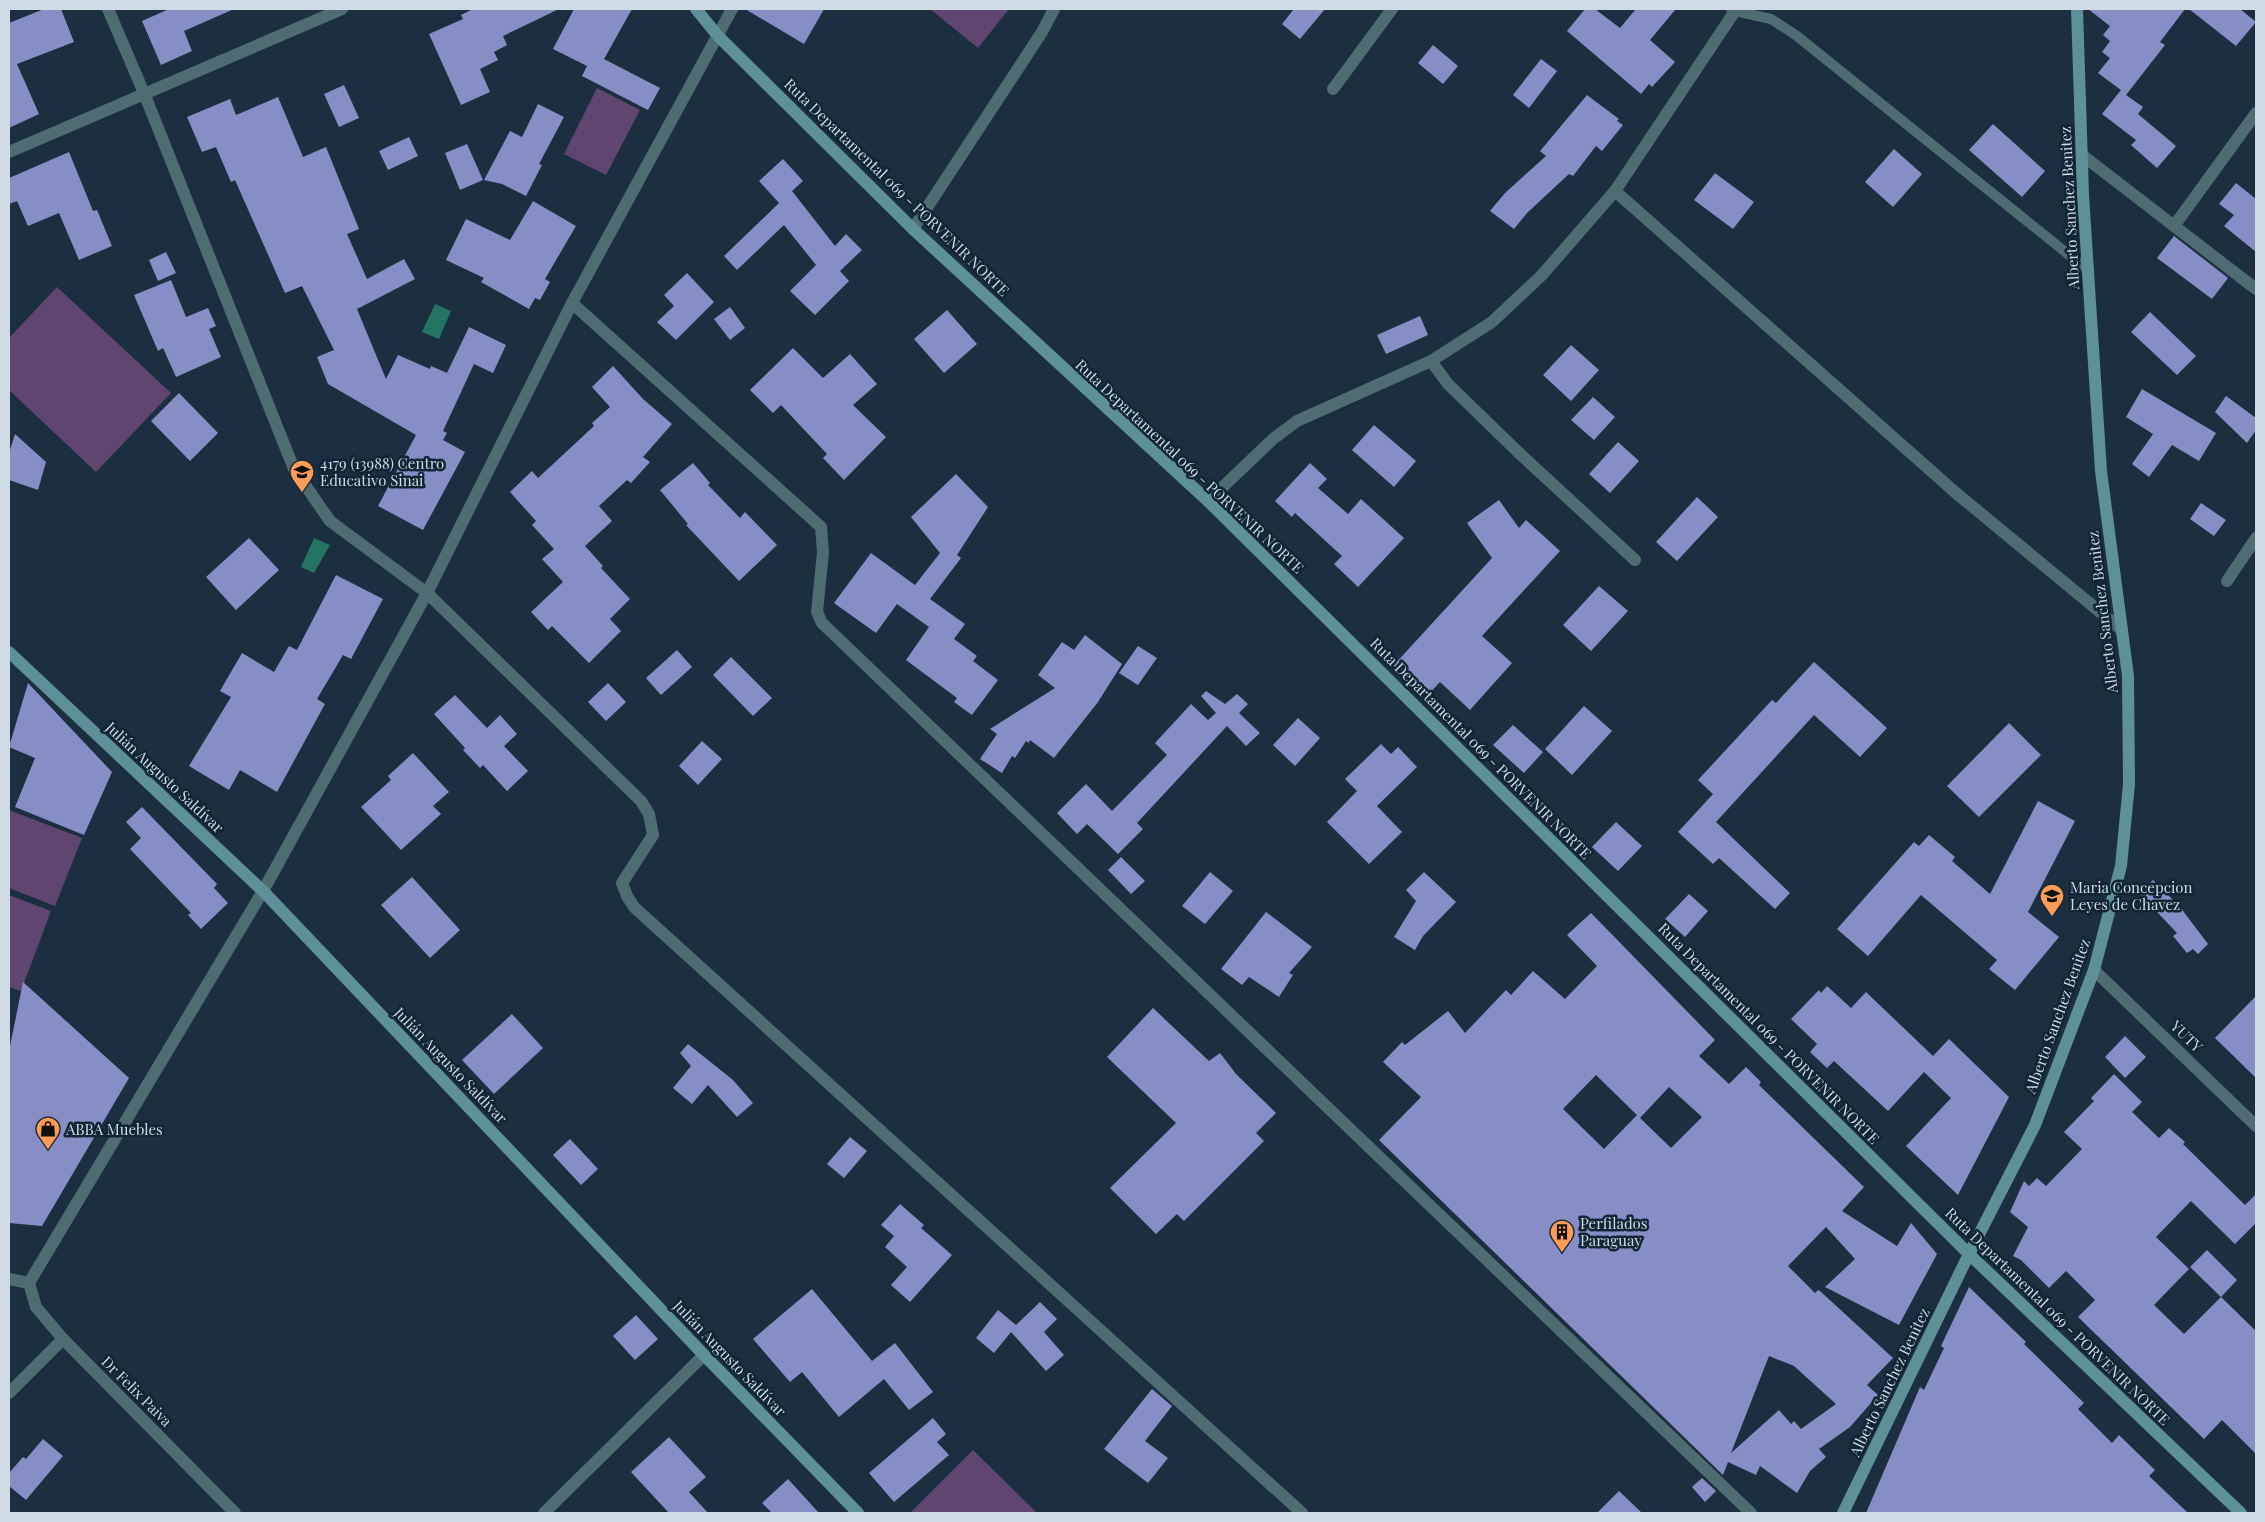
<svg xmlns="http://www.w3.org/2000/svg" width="2265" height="1522" font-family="'Playfair Display',serif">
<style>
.green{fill:#604571}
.water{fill:#247462}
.building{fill:#878ec5;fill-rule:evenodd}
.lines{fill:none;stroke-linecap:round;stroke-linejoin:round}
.lane{stroke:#4e6c72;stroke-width:10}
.street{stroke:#4e6c72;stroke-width:12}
.secondary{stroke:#5d9098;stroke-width:12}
.labels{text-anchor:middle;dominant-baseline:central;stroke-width:5;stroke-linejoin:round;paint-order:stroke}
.street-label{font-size:15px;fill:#cfdce6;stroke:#112535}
.poi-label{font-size:15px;fill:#cfdce6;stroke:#112535;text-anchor:start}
</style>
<rect width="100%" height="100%" fill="#1b2f40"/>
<g class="green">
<path d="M930,9H1009L978,48Z"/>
<path d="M597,88L640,110L606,175L564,154Z"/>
<path d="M57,287L171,393L96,472L9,390V338Z"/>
<path d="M9,810L82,838L55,906L9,888Z"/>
<path d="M9,895L51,911L21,991L9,987Z"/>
<path d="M973,1450L1037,1513H910Z"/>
</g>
<g class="water">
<path d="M435,304L451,311L439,339L422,332Z"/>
<path d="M314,538L330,545L314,573L301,567Z"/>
</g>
<g class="building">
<path d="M44,9H61L74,42L17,64L39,114L9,128V23Z"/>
<path d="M169,9H234L184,31L192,51L161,65L142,21Z"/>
<path d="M473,9H559L503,36L507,45L494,52L498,60L480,69L490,92L461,105L429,34L463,19L461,15Z"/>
<path d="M574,9H632L604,59L660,88L648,110L582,76L587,66L553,49Z"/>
<path d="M745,9H824L804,44Z"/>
<path d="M1294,9H1325L1300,39L1282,24Z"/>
<path d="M1585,9H1595L1620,28L1636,9H1676L1650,40L1675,62L1652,87L1649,84L1641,94L1567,31Z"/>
<path d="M2088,9H2185L2160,42L2165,45L2126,95L2143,107L2138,114L2176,146L2157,168L2131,145L2136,140L2102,114L2121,90L2098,73L2110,58L2102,52L2110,41L2103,35L2110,26Z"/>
<path d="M2189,9H2240L2256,22L2236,46Z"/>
<path d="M1433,45L1458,66L1443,84L1418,63Z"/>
<path d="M1541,59L1557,71L1529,108L1513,95Z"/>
<path d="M344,85L359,118L339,127L324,94Z"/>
<path d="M1587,95L1619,119L1617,121L1623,125L1602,151L1596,146L1573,176L1569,174L1527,213L1514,229L1490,211L1505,193L1546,156L1540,151Z"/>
<path d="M278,97L303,157L326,147L359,229L347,234L367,279L404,259L415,279L357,309L386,379L398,355L430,369L431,366L447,373L469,327L506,345L493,373L474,364L443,431L447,433L443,440L465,452L423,530L378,506L416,435L328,384L317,357L334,350L302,286L285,293L235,180L231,182L216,147L202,152L187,117L230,99L236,115Z"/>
<path d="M538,104L564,117L539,164L542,165L526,196L502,184L484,180L510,131L522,137Z"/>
<path d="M1993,124L2045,171L2022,197L1969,150Z"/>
<path d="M409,137L418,156L388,170L379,151Z"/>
<path d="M467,144L483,180L460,190L445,153Z"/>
<path d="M1894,149L1922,174L1893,207L1865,182Z"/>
<path d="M69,152L93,211L97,210L112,246L79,260L59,213L28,226L17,201L9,204V178Z"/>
<path d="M783,159L803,181L792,191L835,246L846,234L862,250L840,271L849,281L815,315L790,291L816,265L784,225L737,270L724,256L779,203L759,181Z"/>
<path d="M1715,173L1754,202L1733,229L1694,200Z"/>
<path d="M2236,183L2256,199V252L2224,226L2234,215L2219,204Z"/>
<path d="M533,201L576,226L545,279L550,282L540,300L535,298L529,309L481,282L484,278L446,260L466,219L510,240Z"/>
<path d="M2174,236L2228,278L2212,299L2157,258Z"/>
<path d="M166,252L176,273L158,281L149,260Z"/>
<path d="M687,273L714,302L676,340L657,322L674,306L664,295Z"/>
<path d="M171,280L186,317L208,308L216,326L209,329L221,357L176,377L163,348L158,351L134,295Z"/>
<path d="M730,307L745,328L730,340L714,319Z"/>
<path d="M947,310L977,344L944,373L914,339Z"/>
<path d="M2150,312L2196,356L2177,375L2131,332Z"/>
<path d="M1420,316L1428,335L1386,354L1377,335Z"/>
<path d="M1571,345L1599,370L1571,401L1543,375Z"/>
<path d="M793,348L823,378L850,354L877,384L853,405L886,437L844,480L823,458L827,454L781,405L773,413L750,390Z"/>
<path d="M613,366L643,399L672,424L643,457L650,462L631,483L627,480L599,506L612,521L585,546L603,566L601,568L630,599L610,619L621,631L589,663L552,626L548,630L531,612L563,582L542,559L554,549L532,525L536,521L510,492L532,471L538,478L594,426L592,423L610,407L592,387Z"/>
<path d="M2142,389L2216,433L2199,461L2172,445L2149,477L2132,464L2153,434L2126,417Z"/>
<path d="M179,393L218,433L190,461L151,421Z"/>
<path d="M2226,396L2256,418V430L2247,443L2215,412Z"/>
<path d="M1593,397L1615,417L1594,440L1571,420Z"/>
<path d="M1374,425L1416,461L1394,487L1352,450Z"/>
<path d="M15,434L46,462L38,490L9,480V453Z"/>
<path d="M1618,442L1639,461L1610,493L1589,474Z"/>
<path d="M693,463L710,483L708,485L740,518L745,512L777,545L739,581L686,525L688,524L660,490Z"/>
<path d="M1310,463L1327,479L1318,488L1348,514L1361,499L1404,538L1358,587L1334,564L1342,556L1295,513L1292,517L1275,501Z"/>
<path d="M956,474L988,507L957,555L961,558L930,599L965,624L954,639L977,656L973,661L998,680L972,715L954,702L957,698L906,660L929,627L897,604L876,633L834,603L871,553L915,585L940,553L911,517Z"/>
<path d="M1697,497L1718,517L1677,561L1656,542Z"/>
<path d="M1499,500L1519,528L1526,520L1560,551L1482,636L1512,663L1470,710L1440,682L1427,696L1393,666L1492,558L1467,523Z"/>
<path d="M2201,503L2226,520L2214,536L2190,519Z"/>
<path d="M249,538L279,570L236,610L206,577Z"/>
<path d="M336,575L383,599L351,659L343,655L317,699L325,704L277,792L240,770L229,790L189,766L231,697L220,691L242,653L274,672L289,646L297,650Z"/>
<path d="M1599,586L1628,611L1591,651L1563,625Z"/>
<path d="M1085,635L1122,664L1098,702L1054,758L1030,740L1029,743L1026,741L1015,758L1012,756L1002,773L980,759L997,734L990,729L1055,688L1038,675L1062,642L1074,650Z"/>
<path d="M1138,646L1157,658L1138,685L1119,673Z"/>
<path d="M677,650L692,667L661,695L646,678Z"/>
<path d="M731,657L772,698L753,716L713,675Z"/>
<path d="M1814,662L1887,728L1860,757L1814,715L1716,822L1790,893L1775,909L1719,858L1713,864L1678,832L1713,794L1698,780L1772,700L1776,703Z"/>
<path d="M28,683L112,772L84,835L15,807L35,758L9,747Z"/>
<path d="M608,683L626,702L606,721L588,702Z"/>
<path d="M1206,691L1225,704L1237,694L1248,704L1239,713L1260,733L1246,746L1227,726L1137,823L1143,829L1118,854L1087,824L1077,834L1057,813L1086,784L1112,811L1167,755L1155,743L1191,704L1208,720L1216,713L1201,696Z"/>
<path d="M455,695L487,728L500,715L517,734L504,746L528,771L507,791L483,765L480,768L463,750L465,748L434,714Z"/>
<path d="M1584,706L1612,731L1572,775L1545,749Z"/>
<path d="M1298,718L1320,738L1295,766L1273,745Z"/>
<path d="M2009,723L2041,755L1979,817L1947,786Z"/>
<path d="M1513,725L1543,752L1524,773L1493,745Z"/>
<path d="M702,741L722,759L698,785L679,766Z"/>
<path d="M1381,744L1391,754L1398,747L1417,767L1377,806L1402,832L1369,864L1327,822L1357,791L1345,779Z"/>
<path d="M413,753L449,792L433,806L441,814L401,850L361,807L391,780L388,776Z"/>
<path d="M2038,801L2075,821L2028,912L2059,937L2015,990L1989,969L1997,960L1921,895L1868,956L1837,929L1914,842L1919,846L1929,835L1955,857L1952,861L1990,894Z"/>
<path d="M142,807L217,884L214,888L228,903L201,929L188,915L191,913L130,849L141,838L126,822Z"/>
<path d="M1616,822L1642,846L1618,871L1592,847Z"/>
<path d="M1121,857L1145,881L1131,894L1108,870Z"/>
<path d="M1210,872L1233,891L1205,924L1182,906Z"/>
<path d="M1424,872L1456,902L1423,936L1415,950L1394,937L1416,901L1406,890Z"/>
<path d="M412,877L460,930L430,958L381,905Z"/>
<path d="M2153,880L2180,907L2208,944L2198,954L2193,949L2187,953L2173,936L2177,933L2139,893Z"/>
<path d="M1689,894L1708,911L1685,937L1665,919Z"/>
<path d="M1266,912L1312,947L1289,973L1293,975L1279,997L1249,977L1242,985L1221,969Z"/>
<path d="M1591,913L1715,1040L1699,1056L1729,1084L1746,1067L1761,1082L1759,1085L1864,1187L1842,1211L1897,1246L1911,1223L1937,1254L1899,1325L1825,1287L1855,1259L1826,1227L1788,1266L1815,1293L1818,1290L1820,1291L1893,1358L1867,1385L1878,1395L1850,1427L1819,1449L1826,1457L1810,1471L1797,1493L1760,1466L1756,1475L1728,1462L1723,1475L1379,1140L1421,1097L1383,1062L1402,1042L1405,1045L1448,1011L1465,1033L1506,990L1511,995L1533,971L1565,999L1597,966L1567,935ZM1596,1075L1640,1118L1669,1087L1702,1117L1671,1148L1637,1115L1604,1149L1563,1109ZM1769,1356L1794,1366L1836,1404L1801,1429L1794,1421L1791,1424L1779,1410L1731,1453Z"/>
<path d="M23,982L129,1078L42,1226L9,1223V1051Z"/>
<path d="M1827,986L1851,1008L1866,992L1933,1056L1949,1039L2009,1097L1958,1195L1906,1146L1951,1098L1924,1072L1888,1111L1834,1061L1827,1068L1810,1052L1817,1044L1791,1019L1819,990L1821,993Z"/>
<path d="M2256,996V1078L2215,1038Z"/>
<path d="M1153,1008L1209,1061L1220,1053L1236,1074L1276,1113L1256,1133L1264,1141L1184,1221L1177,1214L1156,1234L1110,1188L1176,1123L1107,1057Z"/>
<path d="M512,1014L543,1048L494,1094L462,1060Z"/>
<path d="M2125,1036L2146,1057L2125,1078L2105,1057Z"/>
<path d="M688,1044L733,1080L753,1103L737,1117L708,1085L692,1104L673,1088L691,1066L680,1053Z"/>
<path d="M2114,1074L2142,1102L2132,1112L2159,1138L2169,1128L2185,1142L2183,1144L2245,1205L2256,1194V1223L2235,1244L2191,1201L2156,1237L2189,1269L2154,1305L2184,1334L2221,1297L2256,1331V1454L2222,1420L2204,1439L2078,1317L2095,1300L2066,1271L2049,1288L2021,1260L2013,1256L2028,1227L2010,1212L2024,1181L2029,1186L2037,1178L2046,1186L2082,1149L2064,1132L2094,1101L2091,1098Z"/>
<path d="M850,1137L867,1151L844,1178L827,1164Z"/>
<path d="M570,1139L598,1169L581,1185L553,1155Z"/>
<path d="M900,1204L924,1225L921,1228L952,1255L910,1302L891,1285L907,1267L885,1247L894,1236L881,1225Z"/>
<path d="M2207,1250L2237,1280L2221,1297L2190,1267Z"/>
<path d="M1969,1287L2026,1342L2024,1344L2084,1403L2078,1409L2112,1443L2119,1435L2155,1470L2149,1476L2188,1513H1866L1920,1387L1924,1390L1944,1348L1941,1346Z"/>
<path d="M812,1289L872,1361L895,1343L933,1392L909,1410L884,1379L839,1417L802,1372L790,1382L753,1339Z"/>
<path d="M1040,1302L1057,1319L1044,1332L1064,1355L1046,1371L1011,1332L994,1353L976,1338L998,1310L1016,1325Z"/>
<path d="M636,1315L658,1339L635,1360L613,1336Z"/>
<path d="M1152,1389L1172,1406L1145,1441L1168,1458L1148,1483L1104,1449Z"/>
<path d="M933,1418L946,1434L937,1442L949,1455L894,1502L869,1473Z"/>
<path d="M669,1437L706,1477L689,1492L708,1513H669L631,1472Z"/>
<path d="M43,1439L63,1456L26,1500L9,1486V1473L23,1457L26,1459Z"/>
<path d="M1702,1478L1716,1491L1705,1502L1692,1487Z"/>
<path d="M788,1479L819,1513H772L762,1503Z"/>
<path d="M1619,1491L1642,1513H1597Z"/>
</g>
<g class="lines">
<path class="lane" d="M1735,11L1771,19L1797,36L2089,271"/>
<g class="street">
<path d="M108,9L144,93L294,469L330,521L427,593L641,801L649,814L653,835L622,883L627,896L634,907L1302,1513"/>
<path d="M1333,89L1392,9"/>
<path d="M9,152L342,9"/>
<path d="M2082,155L2256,289"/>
<path d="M1615,191L1956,493L2122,630"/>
<path d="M2174,226L2256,113"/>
<path d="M913,229L1042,32L1054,9"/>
<path d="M572,303L821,527L823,552L817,612L822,623L1751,1513"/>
<path d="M1431,361L1448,384L1519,453L1635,560"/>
<path d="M1208,501L1273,439L1297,421L1431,361L1492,322L1542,275L1615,191L1735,11L1732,9"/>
<path d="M2227,581L2256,538"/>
<path d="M2094,970L2256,1126"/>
<path d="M9,1279L29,1283"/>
<path d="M29,1283L263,891L427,593L572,303L732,9"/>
<path d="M29,1283L36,1307L63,1339L235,1513"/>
<path d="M9,1393L63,1339"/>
<path d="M544,1513L704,1355"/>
</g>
<g class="secondary">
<path d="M696,9L718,36L913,229L1208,501L1969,1254L2241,1513"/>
<path d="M9,652L263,891L704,1355L858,1513"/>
<path d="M1843,1513L1969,1254L2035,1125L2094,970L2121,866L2129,784L2128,676L2101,471L2083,195L2077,9"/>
</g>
</g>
<defs>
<symbol id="school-pin" viewBox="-11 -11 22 30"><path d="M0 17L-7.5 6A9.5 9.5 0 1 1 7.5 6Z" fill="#fd9c56" stroke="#112535"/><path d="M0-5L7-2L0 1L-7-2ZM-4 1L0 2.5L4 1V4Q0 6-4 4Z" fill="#111"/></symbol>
<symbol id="shop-pin" viewBox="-11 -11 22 30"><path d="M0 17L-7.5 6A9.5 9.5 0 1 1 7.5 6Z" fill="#fd9c56" stroke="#112535"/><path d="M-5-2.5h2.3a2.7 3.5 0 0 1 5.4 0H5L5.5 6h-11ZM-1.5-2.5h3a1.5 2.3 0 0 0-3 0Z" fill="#111"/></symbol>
<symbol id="building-pin" viewBox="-11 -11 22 30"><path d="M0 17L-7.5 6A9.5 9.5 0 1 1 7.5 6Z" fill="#fd9c56" stroke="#112535"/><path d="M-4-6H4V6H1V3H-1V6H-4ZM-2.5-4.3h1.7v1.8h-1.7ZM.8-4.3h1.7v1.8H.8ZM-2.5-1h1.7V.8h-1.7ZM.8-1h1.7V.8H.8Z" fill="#111"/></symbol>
</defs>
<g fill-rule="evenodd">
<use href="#school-pin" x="288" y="458" width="28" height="38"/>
<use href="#school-pin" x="2038" y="882" width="28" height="38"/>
<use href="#shop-pin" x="34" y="1115" width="28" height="38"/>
<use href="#building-pin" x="1548" y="1218" width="28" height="38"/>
</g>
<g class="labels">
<g class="street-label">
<text transform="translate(897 187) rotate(44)">Ruta Departamental 069 - PORVENIR NORTE</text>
<text transform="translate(2069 208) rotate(-93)">Alberto Sanchez Benitez</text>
<text transform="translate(1190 466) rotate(43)">Ruta Departamental 069 - PORVENIR NORTE</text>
<text transform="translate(2102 612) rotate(-97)">Alberto Sanchez Benitez</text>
<text transform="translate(1481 748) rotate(45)">Ruta Departamental 069 - PORVENIR NORTE</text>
<text transform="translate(165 777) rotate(43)">Julián Augusto Saldívar</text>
<text transform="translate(2057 1016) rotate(-70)">Alberto Sanchez Benitez</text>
<text transform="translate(1769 1033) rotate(45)">Ruta Departamental 069 - PORVENIR NORTE</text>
<text transform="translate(2187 1036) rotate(44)">YUTY</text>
<text transform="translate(451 1065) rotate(46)">Julián Augusto Saldívar</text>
<text transform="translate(2058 1316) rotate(44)">Ruta Departamental 069 - PORVENIR NORTE</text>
<text transform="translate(730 1358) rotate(46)">Julián Augusto Saldívar</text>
<text transform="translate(1889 1382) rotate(-64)">Alberto Sanchez Benitez</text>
<text transform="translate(137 1391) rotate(45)">Dr Felix Paiva</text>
</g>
<g class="poi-label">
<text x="320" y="463">4179 (13988) Centro<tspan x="320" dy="17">Educativo Sinai</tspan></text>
<text x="2070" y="887">Maria Concepcion<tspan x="2070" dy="17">Leyes de Chavez</tspan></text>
<text x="66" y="1129">ABBA Muebles</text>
<text x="1580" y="1223">Perfilados<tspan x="1580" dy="17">Paraguay</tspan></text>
</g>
</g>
<rect width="2265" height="1522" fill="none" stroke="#cfdce6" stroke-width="20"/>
</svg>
